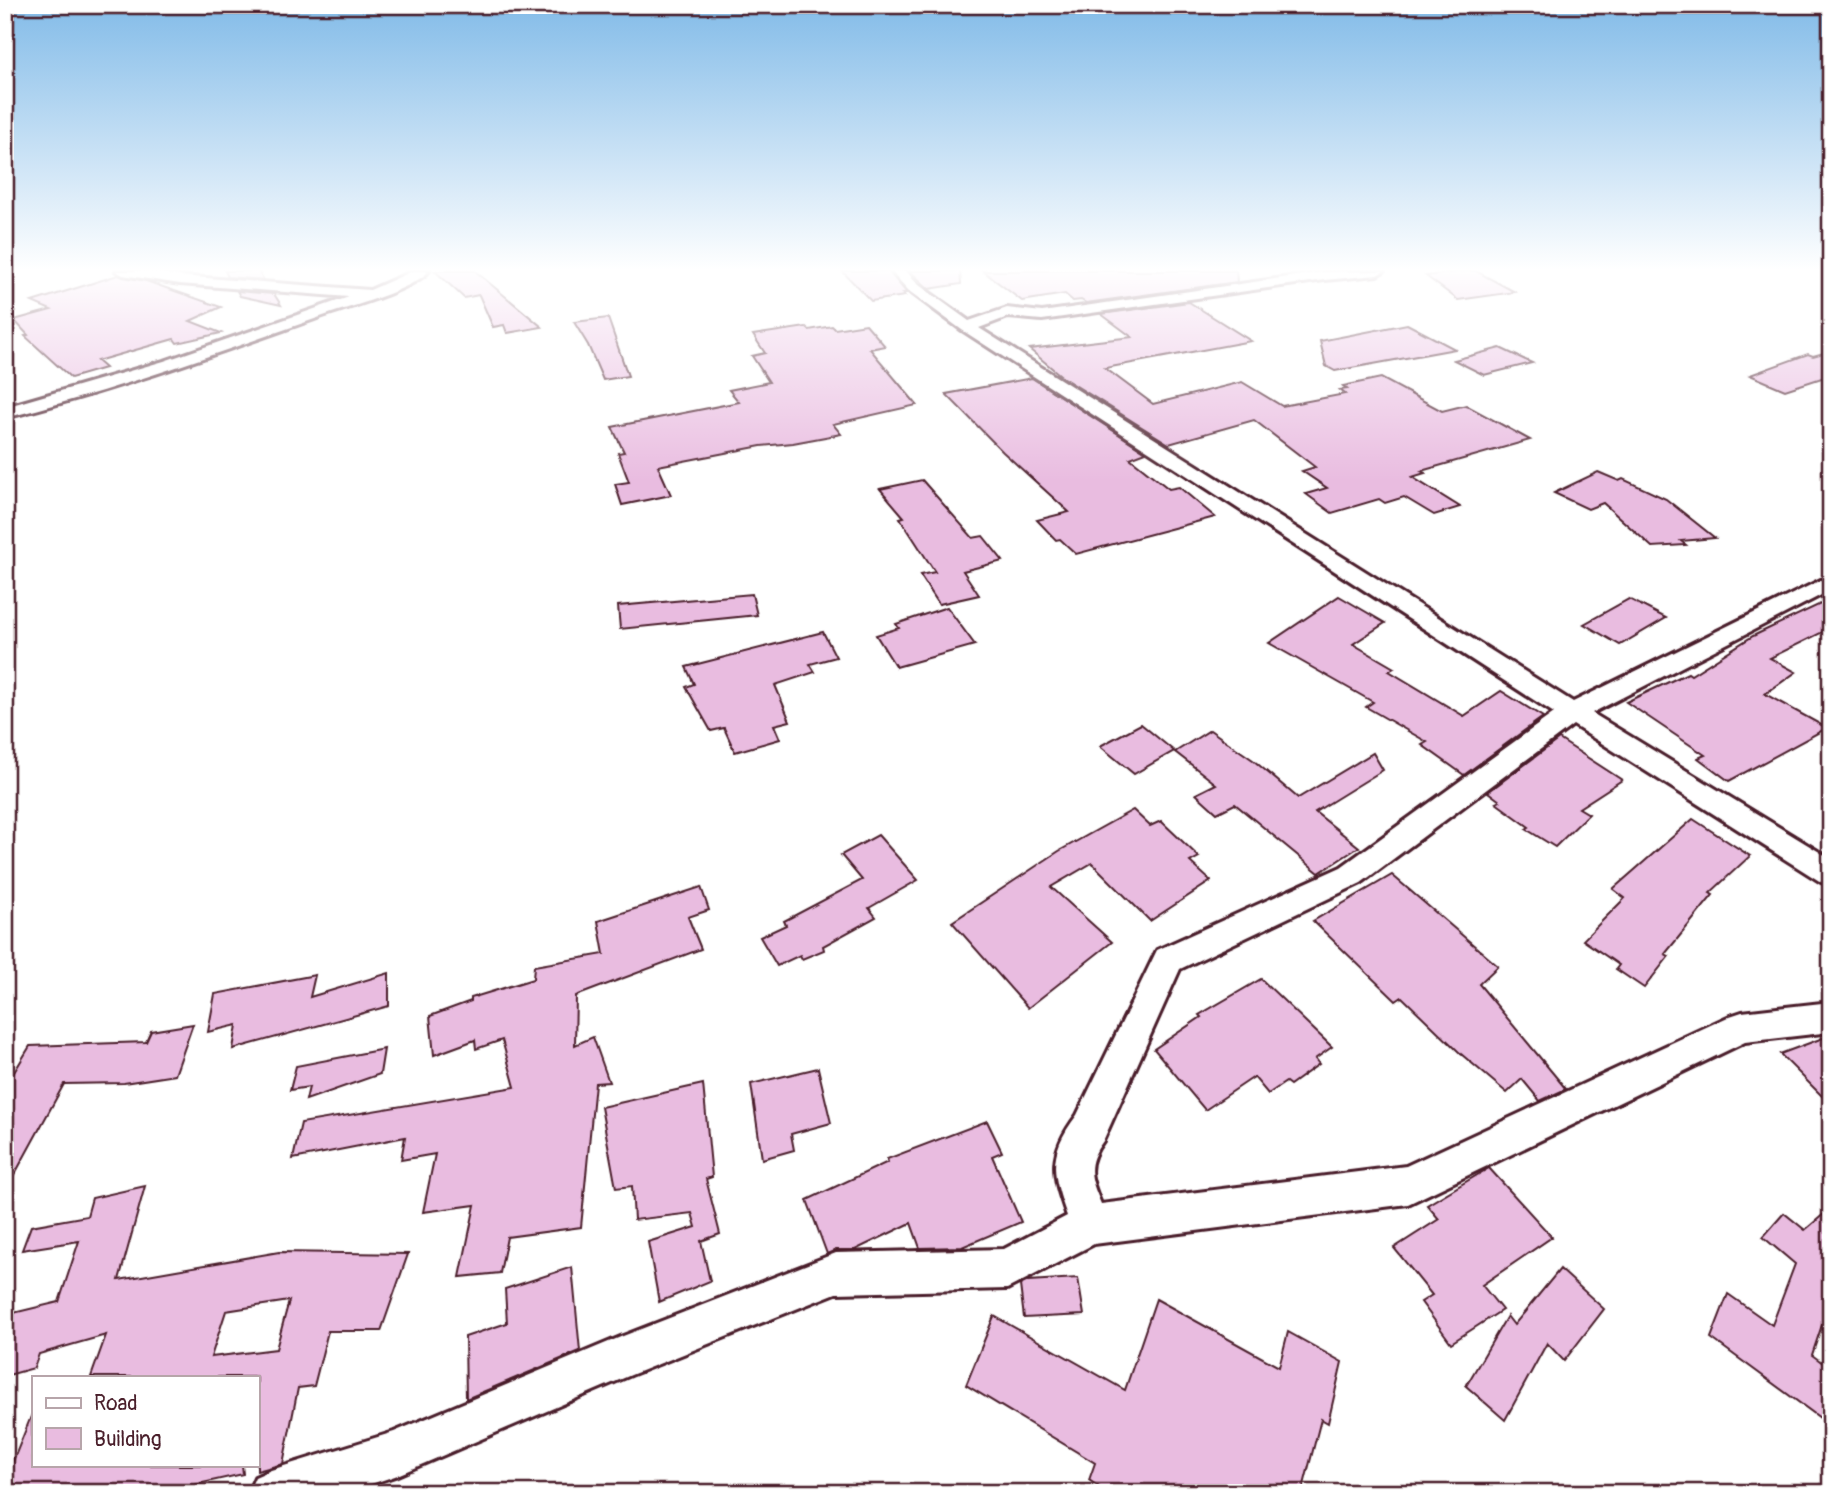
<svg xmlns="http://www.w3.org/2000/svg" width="1836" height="1498" font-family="Pangolin,sans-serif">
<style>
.building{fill:#e9bce0;stroke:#4a1f2b;stroke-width:2;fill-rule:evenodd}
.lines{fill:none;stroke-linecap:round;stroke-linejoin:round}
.minor-casing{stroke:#4a1f2b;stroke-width:6}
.minor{fill:#fff;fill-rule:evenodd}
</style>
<rect width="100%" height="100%" fill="#fff"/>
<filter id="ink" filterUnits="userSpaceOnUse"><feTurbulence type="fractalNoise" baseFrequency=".0143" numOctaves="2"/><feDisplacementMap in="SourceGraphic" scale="14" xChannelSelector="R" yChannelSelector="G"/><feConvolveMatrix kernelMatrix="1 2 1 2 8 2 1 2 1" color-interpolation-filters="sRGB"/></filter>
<g filter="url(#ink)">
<g class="building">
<path d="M225,271H258L264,280L228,277Z"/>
<path d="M435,271H475L542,327L507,333L504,325L493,327L479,295L464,298Z"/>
<path d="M842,271H888L907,293H903L905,296L871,301Z"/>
<path d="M910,271H960L961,284L929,289Z"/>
<path d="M983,271H1236L1237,282L1086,303L1081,300L1073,301L1065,294L1022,301Z"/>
<path d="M1466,271H1476L1515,292L1458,300L1426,276Z"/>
<path d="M118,275L146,281L221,307L190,321L221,333L177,343L174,339L97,361L105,368L71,378L25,336L28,335L14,320L51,310L32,302Z"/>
<path d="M237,291L274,294L281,305L240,296Z"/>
<path d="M1189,302L1251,341L1105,368L1153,404L1242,382L1282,406L1345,394L1340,390L1347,389L1343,386L1381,378L1442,411L1466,405L1530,440L1421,471L1425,473L1412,477L1460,507L1434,515L1404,497L1385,503L1379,499L1332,513L1306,494L1327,488L1302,471L1315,467L1254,420L1169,444L1057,374H1059L1029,349L1132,337L1101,314Z"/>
<path d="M608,318L628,376L603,380L588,345L574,322Z"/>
<path d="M866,324L885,346L870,349L917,405L833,424L841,434L793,443L761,446L658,466L671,495L622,505L615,484L629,482L618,453L624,452L612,427L739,402L729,390L769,382L752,356L765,353L753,335L806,327L809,330L832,326L835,329Z"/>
<path d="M1407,324L1455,349L1335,371L1326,366L1320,341Z"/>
<path d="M1500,348L1532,363L1484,375L1454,360Z"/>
<path d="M1831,351V375L1785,390L1750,375L1808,354L1813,356Z"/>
<path d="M1032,378L1146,452L1130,458L1169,489L1179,487L1215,517L1076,554L1060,539L1056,540L1037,520L1069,512L1003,452L946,394Z"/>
<path d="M1598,472L1619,481L1623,479L1666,499L1715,538L1681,541L1686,545L1652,547L1603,503L1588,509L1554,493Z"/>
<path d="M922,480L973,538L983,536L1003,561L963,571L979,595L939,604L920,575L935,572L900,518L904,517L880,489Z"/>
<path d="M752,594L757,615L620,629L618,606Z"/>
<path d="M1339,596L1385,623L1353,644L1394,668L1389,671L1464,716L1501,691L1543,717L1464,775L1422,745L1427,742L1366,707L1373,702L1269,643Z"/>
<path d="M1629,599L1666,618L1620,645L1584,624Z"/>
<path d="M1831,599V628L1770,658L1796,672L1765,694L1827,728L1729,781L1698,758L1705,755L1626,702L1688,673L1691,675L1753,636Z"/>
<path d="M947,607L975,645L896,667L876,635L899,628L896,624Z"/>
<path d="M823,632L836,657L810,664L815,672L775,685L790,721L774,725L780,739L735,752L724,728L711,731L686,687L694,684L686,667Z"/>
<path d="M1141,724L1174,751L1134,774L1100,746Z"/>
<path d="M1210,730L1253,760L1298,798L1373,753L1383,770L1315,812L1359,847L1319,873L1235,804L1217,813L1196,794L1216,784L1175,752Z"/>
<path d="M1559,739L1622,780L1579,808L1589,814L1555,847L1526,829L1529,827L1496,803L1500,801L1488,792Z"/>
<path d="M1133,810L1150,826L1161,821L1199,857L1190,862L1211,881L1150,921L1092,863L1051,887L1112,942L1028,1008L952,922L1059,851Z"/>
<path d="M1693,819L1750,856L1710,893L1713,895L1665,954L1669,956L1644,988L1616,969L1619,965L1583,940L1625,898L1613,889Z"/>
<path d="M878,835L918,880L869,908L876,917L823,946L824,950L802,959L800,955L777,966L760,937L786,925L784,921L862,880L841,855Z"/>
<path d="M1392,875L1498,966L1479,984L1566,1089L1540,1101L1522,1079L1507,1093L1461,1054L1402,997L1396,1001L1313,921Z"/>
<path d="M701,887L709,910L688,917L701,949L576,996L575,1045L593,1037L609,1082L595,1083L581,1227L507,1237L500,1273L460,1277L475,1205L423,1212L435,1154L401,1160L405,1137L293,1159L301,1123L515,1087L502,1040L476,1049L475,1040L434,1055L430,1016L471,1001V998L533,979L534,966L604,954L598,921Z"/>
<path d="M389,973V1006L233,1049L237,1025L208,1032L215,994L315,975L310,997Z"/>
<path d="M1261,979L1332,1047L1315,1059L1319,1064L1290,1085L1286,1082L1268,1094L1254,1077L1205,1110L1154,1049L1201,1017L1199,1015Z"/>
<path d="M193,1024L175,1075L124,1083L64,1084L5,1192V1087L30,1046L146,1042L151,1031Z"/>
<path d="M1831,1035V1105L1780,1054Z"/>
<path d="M384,1049L380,1074L306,1100L309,1087L290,1090L296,1066Z"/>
<path d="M818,1068L831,1123L791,1134L794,1150L762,1159L751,1084Z"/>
<path d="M703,1084L712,1177L706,1179L720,1234L701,1241L710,1281L659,1302L648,1242L696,1227L692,1213L634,1220L632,1186L616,1188L601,1107Z"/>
<path d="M987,1121L1002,1152L992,1156L1021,1222L962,1247L920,1248L911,1223L855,1250H836L827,1254L807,1200L888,1162L887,1159Z"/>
<path d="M1489,1168L1552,1237L1482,1285L1502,1310L1451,1343L1421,1302L1432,1295L1394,1248L1439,1219L1427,1205Z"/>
<path d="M145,1186L119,1280L279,1252L408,1254L381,1331H328L314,1386L298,1388L283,1464L257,1471V1377H91L106,1335L39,1354L34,1368L5,1376V1315L59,1302L79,1241L22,1250L31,1226L87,1216L92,1198ZM289,1301L276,1349L211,1357L226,1311Z"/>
<path d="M1831,1208V1298L1812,1355L1831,1369V1426L1711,1338L1728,1294L1772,1325L1795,1264L1763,1237L1784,1213L1805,1230Z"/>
<path d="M572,1267L580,1351L466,1399L465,1337L507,1323L505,1289Z"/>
<path d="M1560,1269L1604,1309L1564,1361L1547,1343L1505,1420L1466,1386L1507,1316L1514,1325Z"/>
<path d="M1078,1278L1084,1315L1024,1318L1020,1285L1028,1281Z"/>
<path d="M1156,1299L1279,1367L1288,1332L1342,1362L1328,1423L1321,1419L1302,1493H1108L1089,1480L1095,1463L966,1385L994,1316L1125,1390Z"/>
<path d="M32,1414L33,1465H242L243,1474L171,1490L170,1493H5V1481Z"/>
</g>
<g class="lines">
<defs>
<g id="minor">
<path d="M116,271H150L180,276L370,290L413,271H429C412,290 352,306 326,315C220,352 114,391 5,418V407L164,361L349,297L180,284L123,275Z"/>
<path d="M891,271H906L919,285L969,321L1007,308L1042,312L1324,272L1384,271L1377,275L1324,280L1042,320L1008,317L979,328L1573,702L1831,575V590L1592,713L1831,859V886L1821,882L1573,725L1361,883L1180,969L1103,1141C1085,1165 1090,1178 1101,1204L1406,1166L1730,1016L1742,1012L1831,1002V1032L1745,1042L1408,1204L1094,1244L1007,1289L836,1293L631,1375L395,1476L344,1493H248L255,1477L271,1470L394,1432L623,1336L836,1253L1004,1249L1067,1216C1052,1173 1047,1154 1077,1115L1157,950L1341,867L1554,713L962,330L909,291Z"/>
</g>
</defs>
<use href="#minor" class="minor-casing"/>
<use href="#minor" class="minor"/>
</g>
</g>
<linearGradient id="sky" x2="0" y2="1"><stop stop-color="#82bbe8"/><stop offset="0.56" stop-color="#fff"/><stop offset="1" stop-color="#fff" stop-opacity="0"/></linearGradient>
<rect width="1836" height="481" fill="url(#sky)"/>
<rect width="1836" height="1498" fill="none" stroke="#fff" stroke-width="28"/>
<rect x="14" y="14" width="1808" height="1470" fill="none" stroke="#4a1f2b" stroke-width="2.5" filter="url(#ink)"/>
<rect x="32" y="1376" width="228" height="91" fill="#ffffff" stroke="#b7a5aa" stroke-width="2"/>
<rect x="46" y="1398" width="35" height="10" fill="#ffffff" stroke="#b7a5aa" stroke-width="2"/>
<text x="94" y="1410" font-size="21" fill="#4a1f2b">Road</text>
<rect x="46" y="1428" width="35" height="21" fill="#e9bce0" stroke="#b7a5aa" stroke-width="2"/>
<text x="94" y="1446" font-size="21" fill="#4a1f2b">Building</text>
</svg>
